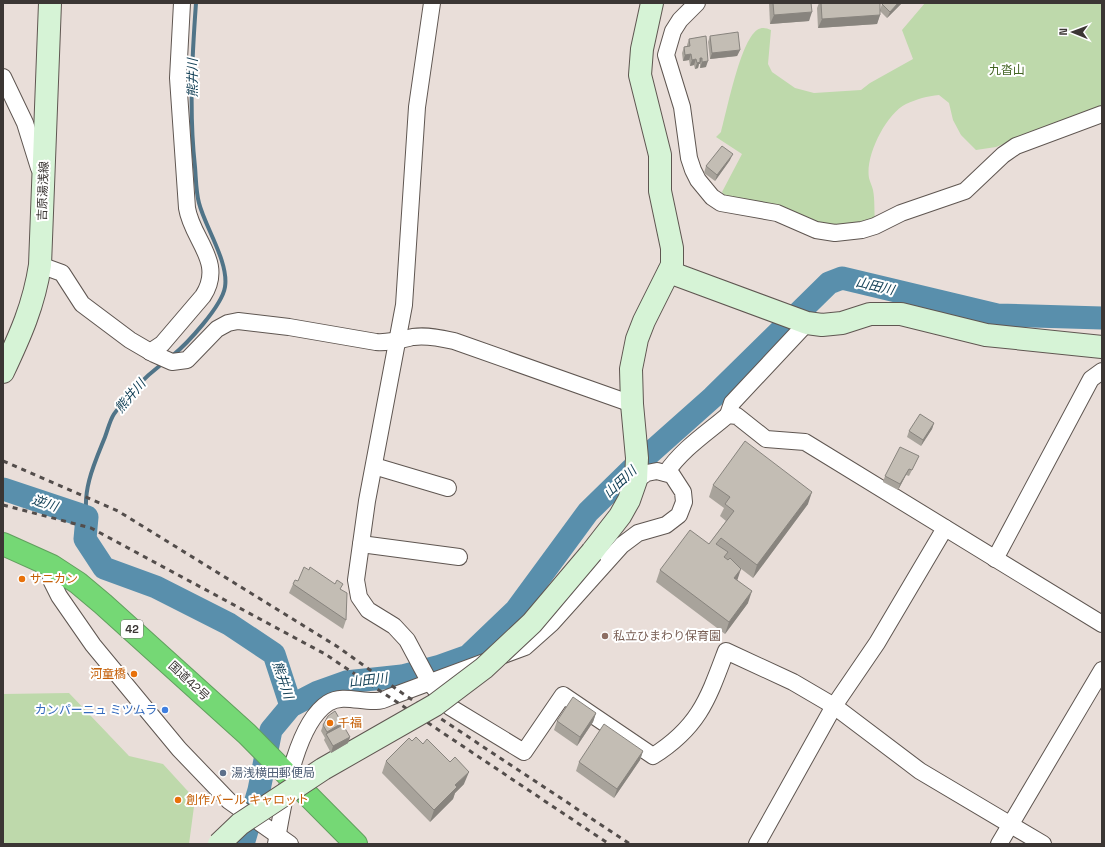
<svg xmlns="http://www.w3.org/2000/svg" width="1105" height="847" font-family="'Space Grotesk','Noto Sans JP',sans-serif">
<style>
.green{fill:#bed9ab}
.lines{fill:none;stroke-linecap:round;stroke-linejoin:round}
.stream{stroke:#507488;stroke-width:4}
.river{stroke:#598fac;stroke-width:23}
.street-casing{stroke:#5f5651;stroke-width:18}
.secondary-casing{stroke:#5f5651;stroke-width:24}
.highway-casing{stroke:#619f5e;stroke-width:24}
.street{stroke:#fff;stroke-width:16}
.secondary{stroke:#d6f3d6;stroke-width:22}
.highway{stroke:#75d875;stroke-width:22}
.rail{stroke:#534d4b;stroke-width:3;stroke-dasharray:5 5;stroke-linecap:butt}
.secondary-bridge-casing{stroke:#5f5651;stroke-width:24;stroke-linecap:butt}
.secondary-bridge{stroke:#d6f3d6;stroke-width:22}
.wall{fill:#a8a39b}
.shaded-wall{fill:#88847e}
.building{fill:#c3bdb4;stroke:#88847e}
.food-dot{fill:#e8710a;stroke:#fff;stroke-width:1.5}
.education-dot{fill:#8d6e63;stroke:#fff;stroke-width:1.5}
.shop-dot{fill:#3f7fe0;stroke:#fff;stroke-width:1.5}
.service-dot{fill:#5c6f8a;stroke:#fff;stroke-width:1.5}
.labels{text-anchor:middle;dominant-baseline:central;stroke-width:4;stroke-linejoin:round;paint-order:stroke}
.shield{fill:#fff;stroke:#767271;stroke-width:1}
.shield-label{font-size:11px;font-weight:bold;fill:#3b3634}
.park-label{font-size:12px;fill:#416321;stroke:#fff}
.street-label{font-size:12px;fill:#3b3634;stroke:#fff}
.food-label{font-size:12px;fill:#c56008;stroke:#fff;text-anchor:start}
.education-label{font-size:12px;fill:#785e54;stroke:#fff;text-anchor:start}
.shop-label{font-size:12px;fill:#366cbe;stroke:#fff;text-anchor:end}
.service-label{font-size:12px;fill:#4e5e75;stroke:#fff;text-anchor:start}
.water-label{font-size:13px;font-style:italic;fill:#144157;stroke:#fff}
</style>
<rect width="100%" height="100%" fill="#e9ded9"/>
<g class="green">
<path d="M925,3H1102V107L1050,125L996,147L976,150L961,135L953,120L949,103L939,95C927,96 917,99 906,104C886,114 865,156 869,178C870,182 872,186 873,190C875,200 874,211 875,221L832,227L728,200L722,192L742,154L716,137L721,132C727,111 740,42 757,30C762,27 766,28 771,30L768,64L772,72L795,88L814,93L861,90L870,83L913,59L902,30Z"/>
<path d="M69,693L129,756L163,764L195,799L189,844H3V694Z"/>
</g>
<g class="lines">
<g class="stream">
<path d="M172,356C187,344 222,306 225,287C229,262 205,227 199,203C196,192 196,179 195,167C189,113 192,58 196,3"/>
<path d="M87,517C82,489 95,462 105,437C108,429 110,420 114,414C127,395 145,377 163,363"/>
</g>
<g class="river">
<path d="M3,489L87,517L85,539L104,568L156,587L229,624L274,654L291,706"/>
<path d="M243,844L259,790L271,730L291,706L318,692L346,682L402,676L440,666L468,656L516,610L588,512L632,469L713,397L829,283L842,278L997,315L1102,318"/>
</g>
<defs>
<g id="street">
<path d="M432,3L417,107L404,305L367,501L356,580L359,597L368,610L394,626L407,640L430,683L450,707L524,752L563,695L653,756C699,727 708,699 726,651L793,682L834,706L920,771L1043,844"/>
<path d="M697,3L680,20L673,31L666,55L682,107L689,158L693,170L698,180L712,197L721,203L777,213L816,230L835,233L862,230L875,226L901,213L965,191L1003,155L1016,146L1102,114"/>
<path d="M3,77L25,123L39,168"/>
<path d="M40,265L62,273L82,304L130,340L154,354L172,362L187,360L217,329L228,323L238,321L289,327L376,342C389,343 400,340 413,337C427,335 441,338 454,341L632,404"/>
<path d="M150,352L162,344L203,296C225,262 192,240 187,208L178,78L182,3"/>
<path d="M728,415L732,403L807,323"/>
<path d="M374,466L448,488"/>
<path d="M666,473C682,449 707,433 728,415L737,416L766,439L805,442L1102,624"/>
<path d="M361,544L459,557"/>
<path d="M995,559L1091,379L1102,371"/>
<path d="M52,566L51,580L59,596L93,645L179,749L229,801L290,844"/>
<path d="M276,844C283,807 294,725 328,703C342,694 360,702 376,701C380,701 386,699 390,697L525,647L552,623L622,545L638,533L666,525L679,515L684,502L683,492L672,475L657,471L647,473L636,480"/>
<path d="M757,844L834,706L877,643L945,528"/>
<path d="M999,844L1102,670"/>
</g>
<g id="secondary">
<path d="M669,272L807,323L822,325L842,323L870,314H901L986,335L1102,347"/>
<path d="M3,372C20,336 34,305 40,265L50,3"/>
<path d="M592,552L620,516L629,500L636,480L637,458L632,404L631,369L637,339L644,321L672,265V248L660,191V155L640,75L642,49L652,3"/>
</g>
<path id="highway" d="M3,544L52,566L78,583L103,604L247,734L356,844"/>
</defs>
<use href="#street" class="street-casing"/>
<use href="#secondary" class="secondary-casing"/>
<use href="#highway" class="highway-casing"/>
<use href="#street" class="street"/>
<use href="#secondary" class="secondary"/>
<use href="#highway" class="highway"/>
<g class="rail">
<path d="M3,461L118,511L338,647L402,693L630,844"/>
<path d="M3,505L91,528L325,654L609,844"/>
</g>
<defs>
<path id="secondary-bridge" d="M219,844L240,824L323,769L435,705L484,668L532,623L592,552"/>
</defs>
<use href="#secondary-bridge" class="secondary-bridge-casing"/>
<use href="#secondary-bridge" class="secondary-bridge"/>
</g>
<g class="wall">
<path d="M769,3H811L809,21L770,24Z"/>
<path d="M819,3L880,10L882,4L902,3L887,18L880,11V15L877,24L818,28L817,8Z"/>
<path d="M706,36V67L700,68V64H699L698,68L695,69L694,65L690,66L689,60L683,61L682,53L684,47L687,46V45L689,39Z"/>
<path d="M710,36L740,50L737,56L710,59L708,42Z"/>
<path d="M730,160L715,181L704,173L706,166Z"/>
<path d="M934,423L932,429L921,446L907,437L909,431Z"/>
<path d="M919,456L909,476L906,475L898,490L883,482L885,476Z"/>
<path d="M713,485L808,504L753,578L740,568L737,580L748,603L725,634L656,582L660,570L709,544L726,521L720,516L724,508L709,497Z"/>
<path d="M293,584L341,589L346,620L343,629L289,593Z"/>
<path d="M596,713L593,722L577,746L554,730L557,721Z"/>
<path d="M323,725L341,726L350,737L348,743L331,753L324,740L325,738L321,731Z"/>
<path d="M412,741L464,784L455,793L453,799L430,822L382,773L386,761Z"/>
<path d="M643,751L640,760L614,798L576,771L579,762Z"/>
</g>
<g class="shaded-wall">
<path d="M898,3H902L887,18L890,12Z"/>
<path d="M812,12L809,21L770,24L774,15Z"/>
<path d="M880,15L877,24L818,28L822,19Z"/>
<path d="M740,50L737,56L710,59L712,53Z"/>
<path d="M691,54L689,60L683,61L685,55Z"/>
<path d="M700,58H702L700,64H699L698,68L695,69L697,63Z"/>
<path d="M696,59L694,65L690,66L692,60Z"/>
<path d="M708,61L706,67L700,68L702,62Z"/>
<path d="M733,154L730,160L715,181L717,175Z"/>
<path d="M934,423L932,429L921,446L923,440Z"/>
<path d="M909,469L906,475L898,490L900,484Z"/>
<path d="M812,492L808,504L753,578L757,565Z"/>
<path d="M741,569L737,581L734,578Z"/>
<path d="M752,591L748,603L725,634L729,622Z"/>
<path d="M596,713L593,722L577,746L580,737Z"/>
<path d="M342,723L339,729L326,735L327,732Z"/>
<path d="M350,737L348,743L331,753L333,746Z"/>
<path d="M643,751L640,760L614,798L617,789Z"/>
<path d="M469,772L464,784L455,793L453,799L430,822L434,810L455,785Z"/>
</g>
<g class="building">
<path d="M773,3H811L812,12L774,15Z"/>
<path d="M821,3H880V15L822,19Z"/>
<path d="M883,3H898L890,12L882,4Z"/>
<path d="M738,32L740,50L712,53L710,36Z"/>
<path d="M706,36L708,61L702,62V58H700V62L697,63L696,59L692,60L691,54L685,55L684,47L690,46L689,39Z"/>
<path d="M722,146L733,154L717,175L706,166Z"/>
<path d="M920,414L934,423L923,440L909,431Z"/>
<path d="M745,441L812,492L757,565L721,538L716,544L728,552L724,557L728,560L730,558L741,569L734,578L752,591L729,622L660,570L690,530L709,544L734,511L725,504L730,497L713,485Z"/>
<path d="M900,447L919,456L912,470L909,469L900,484L885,476Z"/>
<path d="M304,567L309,570L310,567L335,584L337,580L343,584L340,589L347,593L346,620L293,584L295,580L298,581Z"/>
<path d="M573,697L596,713L580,737L557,721Z"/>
<path d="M335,711L342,723L327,732L323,725L328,716Z"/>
<path d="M604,724L643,751L617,789L579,762Z"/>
<path d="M343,725L350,737L333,746L326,734Z"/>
<path d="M416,737L423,744L427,739L450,762L455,757L469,772L455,785L457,787L434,810L386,761L409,738L412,741Z"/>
</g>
<g class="food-dot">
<circle cx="22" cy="579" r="4"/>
<circle cx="134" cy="674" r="4"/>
<circle cx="330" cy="723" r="4"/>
<circle cx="178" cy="800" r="4"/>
</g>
<circle class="education-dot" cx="605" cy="636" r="4"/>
<circle class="shop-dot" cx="165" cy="710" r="4"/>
<circle class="service-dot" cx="223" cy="773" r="4"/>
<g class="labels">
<rect class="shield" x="121" y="620" width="22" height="18" rx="3"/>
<g class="shield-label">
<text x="132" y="629">42</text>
</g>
<g class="park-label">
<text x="1007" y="70">九沓山</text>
</g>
<g class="street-label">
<text transform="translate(43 191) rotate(-88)">吉原湯浅線</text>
<text transform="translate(189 681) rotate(43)">国道42号</text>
</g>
<g class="food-label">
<text x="30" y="579">サニカン</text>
<text x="126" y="674" text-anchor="end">河童橋</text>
<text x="338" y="723">千福</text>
<text x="186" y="800">創作バール キャロット</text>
</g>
<g class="education-label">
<text x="613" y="636">私立ひまわり保育園</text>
</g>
<g class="shop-label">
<text x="157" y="710">カンパーニュ ミツムラ</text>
</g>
<g class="service-label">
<text x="231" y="773">湯浅横田郵便局</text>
</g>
<g class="water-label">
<text transform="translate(192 78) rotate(-90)">熊井川</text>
<text transform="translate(875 286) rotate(13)">山田川</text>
<text transform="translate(130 396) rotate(-50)">熊井川</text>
<text transform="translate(620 482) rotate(-43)">山田川</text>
<text transform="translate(45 503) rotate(18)">逆川</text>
<text transform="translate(283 680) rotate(71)">熊井川</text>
<text transform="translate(368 680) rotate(-7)">山田川</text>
</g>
</g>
<rect width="1105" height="847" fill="none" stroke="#3b3634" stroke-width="8"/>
<g transform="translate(1073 32) rotate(271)" stroke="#ffffff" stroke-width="3" paint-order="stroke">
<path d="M0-3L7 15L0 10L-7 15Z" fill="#3b3634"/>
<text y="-6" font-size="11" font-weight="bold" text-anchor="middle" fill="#3b3634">N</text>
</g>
</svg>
